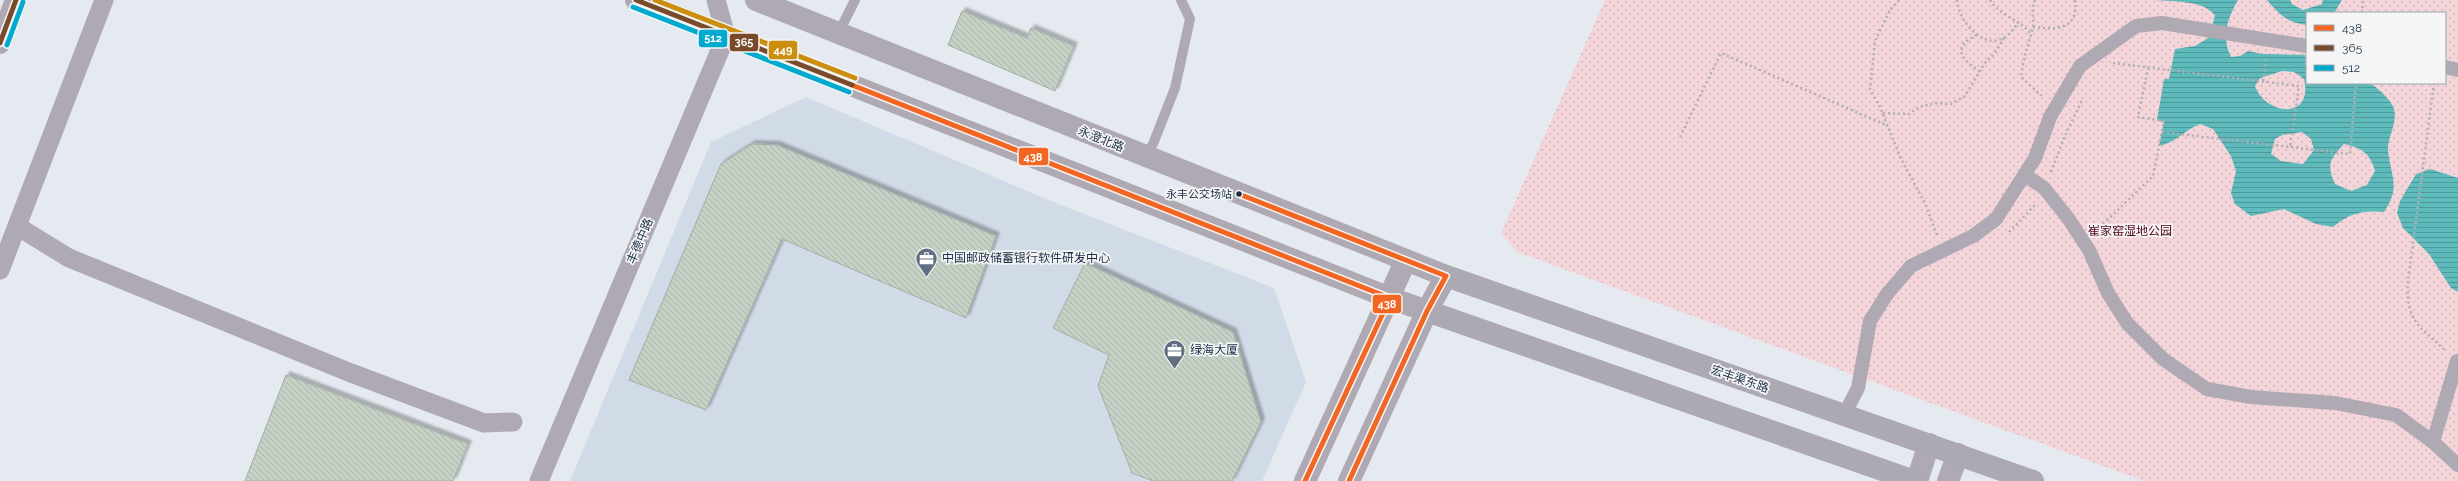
<svg xmlns="http://www.w3.org/2000/svg" width="2458" height="481" font-family="Raleway,'Noto Sans SC',sans-serif">
<style>
.built{fill:#d1dbe7}
.park{fill:url(#park-dots);fill-rule:evenodd}
.water{fill:url(#water-rules);fill-rule:evenodd}
.building{fill:url(#building-back-hatch);stroke:#a3aea3;filter:url(#shadow)}
.lines{fill:none;stroke-linecap:round;stroke-linejoin:round}
.path{stroke:#afaeb6;stroke-width:2.5;stroke-dasharray:2 3;stroke-linecap:butt}
.service{stroke:#aea9b3;stroke-width:10}
.pedestrian{stroke:#aea9b3;stroke-width:14}
.minor{stroke:#aea9b3;stroke-width:19}
.tertiary{stroke:#aea9b3;stroke-width:22}
.secondary{stroke:#ada9b3;stroke-width:22}
.bus-1-casing{stroke:#f5f5f5;stroke-width:8}
.bus-2-casing{stroke:#f5f5f5;stroke-width:8}
.bus-3-casing{stroke:#f5f5f5;stroke-width:8}
.bus-4-casing{stroke:#f5f5f5;stroke-width:8}
.bus-1{stroke:#f26522;stroke-width:5}
.bus-2{stroke:#7a4b2a;stroke-width:5}
.bus-3{stroke:#00a9ce;stroke-width:5}
.bus-4{stroke:#cb8e0e;stroke-width:5}
.bus-dot{fill:#192e47;stroke:#f5f5f5;stroke-width:1.5}
.labels{text-anchor:middle;dominant-baseline:central;stroke-width:3.5;stroke-linejoin:round;paint-order:stroke}
.bus-label{font-size:11px;fill:#192e47;stroke:#f5f5f5;text-anchor:end}
.street-label{font-size:12px;fill:#192e47;stroke:#f5f5f5}
.park-label{font-size:12px;fill:#54061a;stroke:#f5f5f5}
.poi-label{font-size:12px;fill:#192e47;stroke:#f5f5f5;text-anchor:start}
.line-badge{stroke:#f5f5f5;stroke-width:1.5}
.badge-label{font-size:11px;text-anchor:middle;font-weight:bold;fill:#fff}
</style>
<defs>
<pattern id="park-dots" width="8" height="8" patternUnits="userSpaceOnUse"><rect width="8" height="8" fill="#f3d5da"/><path d="M2 2h.1M6 6h.1" fill="none" stroke="#d0b7bc" stroke-width="1.8" stroke-linecap="round"/></pattern>
<pattern id="water-rules" width="6" height="5" patternUnits="userSpaceOnUse"><rect width="6" height="5" fill="#5ebabb"/><path d="M0 2.5h6" fill="none" stroke="#4d989a"/></pattern>
<pattern id="building-back-hatch" width="6" height="6" patternUnits="userSpaceOnUse"><rect width="6" height="6" fill="#c6d1c6"/><path d="M-1 5l2 2M0 0l6 6M5-1l2 2" fill="none" stroke="#aab4ab"/></pattern>
<filter id="shadow"><feDropShadow dx="3.5" dy="-3.5" stdDeviation="1" flood-color="#0004"/></filter>
</defs>
<rect width="100%" height="100%" fill="#e5eaf1"/>
<path class="built" d="M806,97L1051,201L1274,288L1306,382L1262,481H570L711,142Z"/>
<path class="park" d="M1605,0H2458V481H2144L1517,252L1501,233ZM2307,13H2445V83H2307Z"/>
<g class="water">
<path d="M2155,0H2238C2227,19 2221,37 2231,57L2240,56L2248,51L2263,54L2305,55L2307,83C2320,83 2359,80 2368,83C2377,86 2391,100 2394,109C2398,122 2387,138 2388,151C2391,177 2401,187 2384,212C2362,210 2350,213 2333,227L2316,224L2284,209L2251,216L2235,204L2231,193L2236,171L2231,156L2213,129L2200,124C2183,131 2177,142 2159,146L2164,122L2157,120L2164,79H2169L2175,49L2195,46L2210,37L2215,15C2202,0 2176,2 2155,0ZM2282,71L2294,72L2304,79C2314,121 2265,115 2255,86L2260,78ZM2302,132L2311,139L2314,150L2303,164L2281,161L2271,154L2275,139L2282,135ZM2344,144C2362,148 2370,153 2375,171L2367,185L2351,191L2335,184C2326,164 2330,159 2344,144Z"/>
<path d="M2267,0H2290L2292,4L2303,10L2322,4L2323,0H2342L2334,13H2307V25C2287,23 2279,14 2267,0Z"/>
<path d="M2430,169L2458,178V292L2451,288L2429,254L2403,228L2397,213L2400,201L2416,174Z"/>
</g>
<g class="building">
<path d="M962,11L1027,38L1031,28L1074,46L1055,91L948,45Z"/>
<path d="M752,144L777,145L996,236L966,318L782,239L706,410L629,380L721,164Z"/>
<path d="M1085,263L1233,332L1261,422L1232,481H1153L1132,473L1098,386L1109,355L1053,328Z"/>
<path d="M286,375L468,444L453,481H245Z"/>
</g>
<g class="lines">
<g class="path">
<path d="M1899,0L1890,10L1875,41L1870,89L1880,107L1901,159L1925,203L1937,235"/>
<path d="M1957,0C1958,19 1981,50 2004,38C2009,35 2015,27 2019,22"/>
<path d="M1990,0C2000,16 2019,19 2030,33"/>
<path d="M2035,0C2030,13 2035,19 2033,28C2028,45 2023,59 2021,77L2043,97"/>
<path d="M2362,13L2363,0"/>
<path d="M2033,27C2056,30 2079,30 2075,0"/>
<path d="M1977,35C1951,47 1961,58 1979,71"/>
<path d="M2113,63L2299,86L2290,147"/>
<path d="M2263,81L2267,57"/>
<path d="M2434,83L2408,281C2406,322 2418,325 2446,351"/>
<path d="M1883,113L1909,114L1919,107L1935,103L1951,104L1965,96L1984,64L1995,53L2004,38"/>
<path d="M2162,132L2350,154L2356,83"/>
<path d="M1680,137L1721,53L1888,126"/>
<path d="M2051,172L2064,138L2082,100"/>
<path d="M2096,231L2153,176L2164,121L2138,117L2148,68"/>
<path d="M2009,232L2036,204"/>
</g>
<g class="service">
<path d="M839,32L855,0"/>
<path d="M1145,157L1153,144L1175,88L1190,19L1181,0"/>
</g>
<g class="pedestrian">
<path d="M2445,67L2458,70"/>
<path d="M2025,175L2044,188L2068,218L2089,250L2108,293L2127,323L2163,359L2182,372L2207,389L2251,397L2335,403L2396,415L2433,442L2458,465"/>
<path d="M1844,415L1858,388L1870,321L1887,294L1911,266L1973,236L1996,219L2035,158L2050,117L2080,66L2136,26L2162,23L2307,46"/>
<path d="M2433,442L2457,361"/>
</g>
<g class="minor">
<path d="M17,226L69,258L351,373L484,423L513,422"/>
<path d="M0,270L104,0"/>
<path d="M539,481L726,36L716,0"/>
</g>
<g class="tertiary">
<path d="M636,0L1390,298L1427,311"/>
<path d="M756,0L1446,276L1427,311L1349,481"/>
<path d="M0,43L16,0"/>
<path d="M1305,481L1406,260"/>
<path d="M1917,481L1929,444"/>
<path d="M1948,481L1958,454"/>
</g>
<g class="secondary">
<path d="M1446,276L2033,481"/>
<path d="M1427,311L1914,481"/>
</g>
<defs>
<g id="bus-1">
<path d="M852,85L1390,298L1305,481"/>
<path d="M1239,194L1446,276L1427,311L1349,481"/>
</g>
<g id="bus-2">
<path d="M636,0L852,85"/>
<path d="M0,43L16,0"/>
</g>
<g id="bus-3">
<path d="M633,7L849,92"/>
<path d="M7,45L23,2"/>
</g>
<path id="bus-4" d="M655,0L855,78"/>
</defs>
<use href="#bus-1" class="bus-1-casing"/>
<use href="#bus-2" class="bus-2-casing"/>
<use href="#bus-3" class="bus-3-casing"/>
<use href="#bus-4" class="bus-4-casing"/>
<use href="#bus-1" class="bus-1"/>
<use href="#bus-2" class="bus-2"/>
<use href="#bus-3" class="bus-3"/>
<use href="#bus-4" class="bus-4"/>
</g>
<defs>
<symbol id="office-pin" viewBox="-11 -11 22 30"><path d="M0 17L-7.5 6A9.5 9.5 0 1 1 7.5 6Z" fill="#607082" stroke="#f5f5f5"/><path d="M-6-3h4V-5.5h4V-3h4V5H-6ZM-1-4.5V-3h2v-1.5ZM-6 0V1H6V0Z" fill="#fff"/></symbol>
</defs>
<g fill-rule="evenodd">
<use href="#office-pin" x="914" y="246" width="25" height="34"/>
<use href="#office-pin" x="1162" y="338" width="25" height="34"/>
</g>
<circle class="bus-dot" cx="1239" cy="194" r="3.5"/>
<g class="labels">
<g class="bus-label">
<text x="1232" y="194">永丰公交场站</text>
</g>
<g class="street-label">
<text transform="translate(1101 139) rotate(22)">永澄北路</text>
<text transform="translate(640 241) rotate(-67)">丰德中路</text>
<text transform="translate(1740 379) rotate(19)">宏丰渠东路</text>
</g>
<g class="park-label">
<text x="2130" y="231">崔家窑湿地公园</text>
</g>
<g class="poi-label">
<text x="942" y="258">中国邮政储蓄银行软件研发中心</text>
<text x="1190" y="350">绿海大厦</text>
</g>
</g>
<g class="line-badge">
<rect x="698" y="29" width="30" height="19" rx="4" fill="#00a9ce"/>
<rect x="729" y="33" width="30" height="19" rx="4" fill="#7a4b2a"/>
<rect x="768" y="40" width="30" height="20" rx="4" fill="#cb8e0e"/>
<rect x="1018" y="147" width="31" height="19" rx="4" fill="#f26522"/>
<rect x="1372" y="294" width="30" height="20" rx="4" fill="#f26522"/>
</g>
<g class="badge-label">
<text x="713" y="42">512</text>
<text x="744" y="46">365</text>
<text x="783" y="54">449</text>
<text x="1033" y="161">438</text>
<text x="1387" y="308">438</text>
</g>
<rect x="2306" y="12" width="140" height="72" fill="#f5f5f5" stroke="#9da5af"/>
<rect x="2314" y="25" width="20" height="6" fill="#f26522" stroke="#9da5af"/>
<text x="2342" y="32" font-size="12" fill="#192e47">438</text>
<rect x="2314" y="45" width="20" height="6" fill="#7a4b2a" stroke="#9da5af"/>
<text x="2342" y="52" font-size="12" fill="#192e47">365</text>
<rect x="2314" y="65" width="20" height="6" fill="#00a9ce" stroke="#9da5af"/>
<text x="2342" y="72" font-size="12" fill="#192e47">512</text>
</svg>
